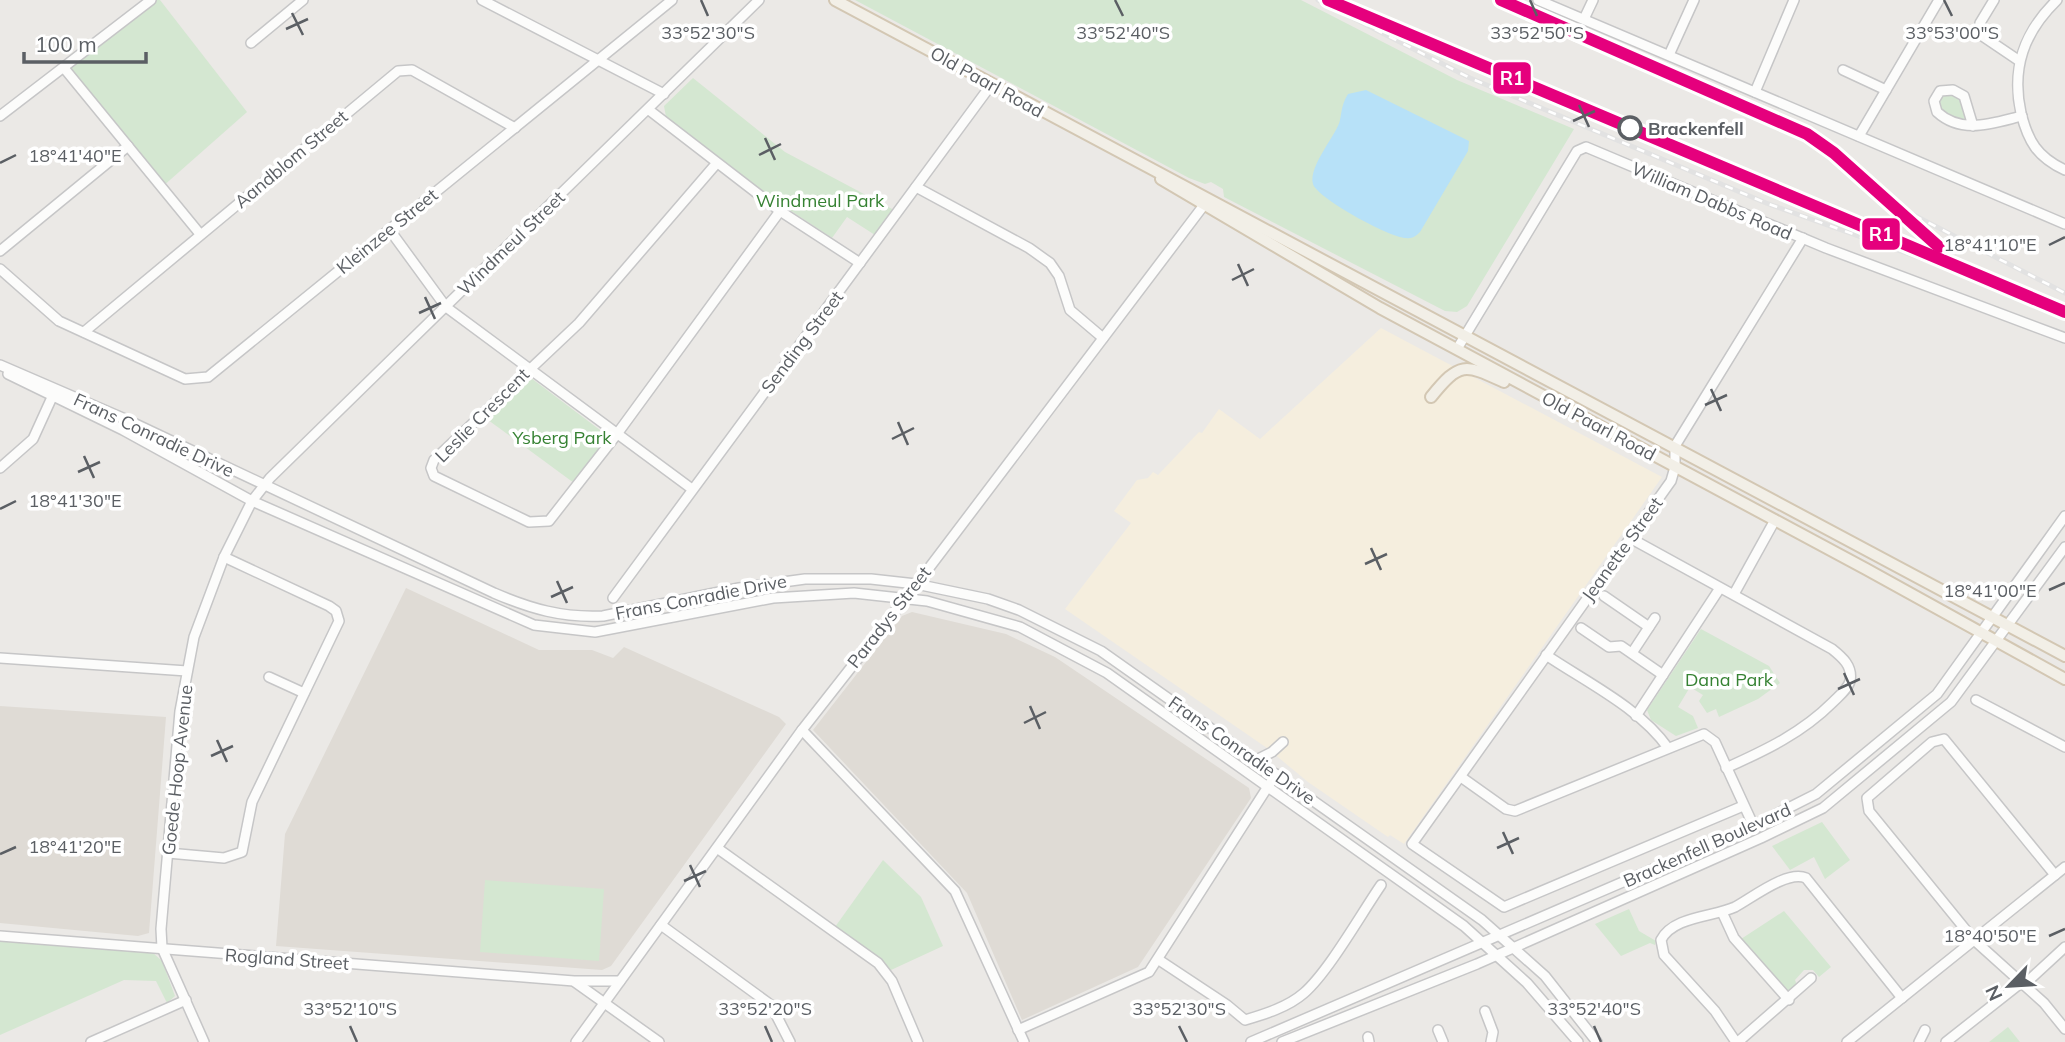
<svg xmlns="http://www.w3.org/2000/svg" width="2065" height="1042" font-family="Mulish,sans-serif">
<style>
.commercial{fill:#f5eede}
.education{fill:#dfdbd5}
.green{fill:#d4e7d1}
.water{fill:#b7e1f8}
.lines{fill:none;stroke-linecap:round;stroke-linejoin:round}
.minor-casing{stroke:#c6c6c7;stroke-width:12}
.major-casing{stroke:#d3c7b3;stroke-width:14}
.minor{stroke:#fcfcfb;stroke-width:9}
.major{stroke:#f2efe7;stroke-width:10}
.rail-casing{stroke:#e2e2e2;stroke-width:5}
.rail{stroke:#fff;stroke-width:2.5;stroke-dasharray:8;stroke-linecap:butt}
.rail-1-casing{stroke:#fff;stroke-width:18}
.rail-1{stroke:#e5007d;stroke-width:12}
.ticks{fill:none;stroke:#5b5f64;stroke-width:2.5}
.stop-dot{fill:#fff;stroke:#5b5f64;stroke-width:3.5}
.labels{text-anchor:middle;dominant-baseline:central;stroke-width:7;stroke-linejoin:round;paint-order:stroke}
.street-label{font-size:18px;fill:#5b5f64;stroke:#fff}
.stop-label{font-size:18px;font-weight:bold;fill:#5b5f64;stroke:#fff;text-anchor:start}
.park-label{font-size:18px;fill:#368233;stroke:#fff}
.ticks-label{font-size:18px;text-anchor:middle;fill:#5b5f64;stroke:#fff;stroke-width:7;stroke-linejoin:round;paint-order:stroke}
.line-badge{stroke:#fff;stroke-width:2.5}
.badge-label{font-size:19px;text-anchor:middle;font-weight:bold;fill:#fff}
</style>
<rect width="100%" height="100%" fill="#ebe9e6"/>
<path class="commercial" d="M1381,328L1662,477L1404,844L1390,835L1388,837L1308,782L1267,748L1065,609L1131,523L1114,511L1137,480L1148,478L1153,472L1158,475L1199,432L1202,433L1219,409L1260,439Z"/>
<g class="education">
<path d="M406,588L539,650H592L613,658L624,647L779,717L786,724L611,966L602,970L276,946L285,834Z"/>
<path d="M912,612L1006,634L1055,657L1249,788L1251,798L1138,967L1022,1020L967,893L813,730L902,616Z"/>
<path d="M0,706L166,717L149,933L138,936L0,923Z"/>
</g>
<g class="green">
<path d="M151,0H160L247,112L162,187L64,68Z"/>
<path d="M855,0H1301L1457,80L1574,129L1467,306L1457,312L1445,311L1224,197L1223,189L1211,182L1205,184L1189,178Z"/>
<path d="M693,78L785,152L894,210L875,235L847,217L832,238L776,201L666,117L664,106Z"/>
<path d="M1948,93L1962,101L1967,117L1962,121L1939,110L1940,98Z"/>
<path d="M531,378L604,433L603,444L574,483L484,417L523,380Z"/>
<path d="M1701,629L1769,666L1780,683L1758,699L1719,717L1716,709L1707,713L1699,701L1703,695L1690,687L1678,707L1693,716L1698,728L1676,736L1651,720L1647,710Z"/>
<path d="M1822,822L1850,860L1825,879L1814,857L1790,870L1772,846Z"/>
<path d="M883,860L921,897L943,946L891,970L835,927Z"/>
<path d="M485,880L604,889L599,961L480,952Z"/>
<path d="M1629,909L1639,931L1656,941L1655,945L1650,943L1621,956L1595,924Z"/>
<path d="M1784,911L1831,967L1819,977L1813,970H1804L1795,980L1798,988L1788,993L1741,939Z"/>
<path d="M0,940L153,953L162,961L175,996L167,1003L156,981L124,980L0,1035Z"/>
<path d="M2008,1027L2020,1042H1989Z"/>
</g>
<path class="water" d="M1366,90L1469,141L1468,151L1420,232C1416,236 1412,239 1406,238C1390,238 1317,198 1313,184C1308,166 1338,133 1340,120C1342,109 1342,104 1348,94Z"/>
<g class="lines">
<defs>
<g id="minor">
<path d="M482,0L664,94"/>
<path d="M1538,0L2065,224"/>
<path d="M1994,0L1980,23L1981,35L2018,60"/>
<path d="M2057,0C2024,32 2011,68 2021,113C2028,141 2037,157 2065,170"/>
<path d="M1584,19L1593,0"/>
<path d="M251,43L303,0"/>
<path d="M1669,55L1694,0"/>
<path d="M64,68L200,234"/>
<path d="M1843,70L1886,90"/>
<path d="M1755,92L1794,0"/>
<path d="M649,110L780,211L860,263"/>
<path d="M0,116L151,0"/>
<path d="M1973,126L1964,96L1953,90L1940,91L1934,101L1937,112C1962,135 1993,123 2022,116"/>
<path d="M1859,136L1939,0"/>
<path d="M716,164L579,323L434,460L431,468L434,476L529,522L549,521L617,434L780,211"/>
<path d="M916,187L1029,248L1050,263L1059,276L1070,310L1103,338"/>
<path d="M389,229L446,307L692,489"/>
<path d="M0,251L128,146"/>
<path d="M0,269L59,321L185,379L208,377L672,0"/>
<path d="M84,332L398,71L412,70L515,128"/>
<path d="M1457,349L1577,151L1586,147L1826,248L2065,338"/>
<path d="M0,365L125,419L494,593C531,609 563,618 603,616L739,588L805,579H871L916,584L988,599L1019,610L1101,651L1482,920L1545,976L1597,1042"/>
<path d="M8,374L123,430L252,501L534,625L595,632L773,598L854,593L927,601L1020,627L1107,673L1464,926L1527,983L1578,1042"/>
<path d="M0,468L33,439L53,395"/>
<path d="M1630,538L1832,649C1842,657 1853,666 1850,681C1848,689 1839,696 1833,702C1802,733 1766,750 1726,768"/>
<path d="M1734,594L1775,520"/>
<path d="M1604,596L1649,627"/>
<path d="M613,598L991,85"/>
<path d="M1581,628L1609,647L1621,646L1663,675"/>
<path d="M1632,653L1655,618"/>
<path d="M1546,655C1586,682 1640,708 1668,748"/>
<path d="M0,658L187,671"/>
<path d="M269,677L304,693"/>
<path d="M1976,700L2065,747"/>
<path d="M1636,716L1720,588"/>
<path d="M802,730L955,891L1024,1042"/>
<path d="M1256,760L1272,752L1283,742"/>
<path d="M1461,777L1506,809L1515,811L1704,734L1715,742L1755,829"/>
<path d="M1743,806L1504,907L1412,844L1671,481L1675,467V446L1803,238"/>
<path d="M717,848L878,963L892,981L918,1042"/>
<path d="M168,853L224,858L242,852L252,802L339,621L336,611L329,606L224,557"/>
<path d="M2055,875L1944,739L1932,742L1867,798L1869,811L1974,940L2044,1003L2065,1029"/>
<path d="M1722,912L1734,938L1789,1000"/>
<path d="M661,925L771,1005L790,1042"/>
<path d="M0,936L574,981H620"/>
<path d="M1159,960L1227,1005L1245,1020C1265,1014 1288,1007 1304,993C1329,971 1361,914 1381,885"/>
<path d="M575,982L659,1042"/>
<path d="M1485,1011L1493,1032L1491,1042"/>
<path d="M1018,1030L1149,972L1276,774"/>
<path d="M1438,1030L1443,1042"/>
<path d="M1368,1037L1369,1042"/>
<path d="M91,1042L186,1000"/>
<path d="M204,1042L162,948L161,929L180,711L194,637L224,557L252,501L270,478L759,0"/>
<path d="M576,1042L802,730L926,572L1207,201"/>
<path d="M1251,1042L1753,826L1816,794L1937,694L2065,516"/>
<path d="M1282,1042L1477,964L1761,838L1823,808L1951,702L2065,547"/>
<path d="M1736,1042L1715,1011L1664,955L1661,940C1673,916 1714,917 1735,907C1752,898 1787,870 1806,878L1902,998"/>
<path d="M1738,1042L1811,978"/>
<path d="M1847,1042L2065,867"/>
<path d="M1919,1042L1925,1030"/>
<path d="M1946,1042L2017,986L2028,981L2065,947"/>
</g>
<g id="major">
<path d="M835,0L2065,656"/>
<path d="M1161,179L1380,308L1866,569L2065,679"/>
<path d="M1431,397C1460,361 1465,364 1504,382"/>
</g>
</defs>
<use href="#minor" class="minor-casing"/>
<use href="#major" class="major-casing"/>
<use href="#minor" class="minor"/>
<use href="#major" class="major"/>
<defs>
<g id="rail">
<path d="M1318,0L1470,78L1766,203L2038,300"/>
<path d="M1501,0L1807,134L1834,153L1926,239L1942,249"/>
<path d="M1900,208L2065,293"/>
<path d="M2030,293L2065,310"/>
</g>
</defs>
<use href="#rail" class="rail-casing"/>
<use href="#rail" class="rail"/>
<defs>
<g id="rail-1">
<path d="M1328,0L2065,312"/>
<path d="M1501,0L1807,134L1834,153L1939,247"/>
</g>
</defs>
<use href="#rail-1" class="rail-1-casing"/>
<use href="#rail-1" class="rail-1"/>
</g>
<path class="ticks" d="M701,0L708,16M1115,0L1123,16M1530,0L1537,16M1944,0L1952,16M292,13L303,35M286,29L308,19M1579,105L1589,127M1573,121L1595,111M765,138L775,160M759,155L781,144M0,163L16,155M2049,245L2065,237M1238,264L1248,286M1232,280L1254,269M425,297L435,319M419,313L441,303M1711,389L1721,411M1705,405L1727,395M898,422L908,445M892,439L914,428M84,456L94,478M78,472L100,462M0,509L16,501M1371,548L1381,570M1365,564L1387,554M557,581L567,603M2049,590L2065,583M551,597L573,587M1844,673L1854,695M1838,689L1860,679M1030,706L1040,729M1024,723L1046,712M217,740L227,762M211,756L233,746M1503,832L1513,854M1497,848L1519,838M0,854L16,847M690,865L700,887M684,881L706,871M2049,936L2065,929M350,1026L357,1042M765,1026L772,1042M1179,1026L1187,1042M1594,1026L1601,1042"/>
<circle class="stop-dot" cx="1630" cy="128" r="11"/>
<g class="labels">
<g class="street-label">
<text transform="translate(987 82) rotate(29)">Old Paarl Road</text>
<text transform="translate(291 159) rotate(-40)">Aandblom Street</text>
<text transform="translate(1712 201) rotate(23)">William Dabbs Road</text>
<text transform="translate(387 231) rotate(-39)">Kleinzee Street</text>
<text transform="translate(511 243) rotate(-44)">Windmeul Street</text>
<text transform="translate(802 342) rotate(-53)">Sending Street</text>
<text transform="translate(482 415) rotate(-45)">Leslie Crescent</text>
<text transform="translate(1599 426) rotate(28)">Old Paarl Road</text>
<text transform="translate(154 435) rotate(25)">Frans Conradie Drive</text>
<text transform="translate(1622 549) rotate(-54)">Jeanette Street</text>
<text transform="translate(701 597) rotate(-11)">Frans Conradie Drive</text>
<text transform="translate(889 617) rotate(-52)">Paradys Street</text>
<text transform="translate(1242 750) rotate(35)">Frans Conradie Drive</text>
<text transform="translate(177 770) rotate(-84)">Goede Hoop Avenue</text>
<text transform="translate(1707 845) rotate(-24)">Brackenfell Boulevard</text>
<text transform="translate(287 959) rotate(4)">Rogland Street</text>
</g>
<g class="stop-label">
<text x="1648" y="128">Brackenfell</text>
</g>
<g class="park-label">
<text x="820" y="200">Windmeul Park</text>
<text x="562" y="437">Ysberg Park</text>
<text x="1729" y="679">Dana Park</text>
</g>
</g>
<g class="ticks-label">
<text x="708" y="39">33°52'30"S</text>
<text x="1123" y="39">33°52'40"S</text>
<text x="1952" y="39">33°53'00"S</text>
<text x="1537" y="39">33°52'50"S</text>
<text x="75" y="162">18°41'40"E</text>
<text x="1990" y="251">18°41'10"E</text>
<text x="75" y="507">18°41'30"E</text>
<text x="1990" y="597">18°41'00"E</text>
<text x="75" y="853">18°41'20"E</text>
<text x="1990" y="942">18°40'50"E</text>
<text x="350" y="1015">33°52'10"S</text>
<text x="765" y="1015">33°52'20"S</text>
<text x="1179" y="1015">33°52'30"S</text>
<text x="1594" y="1015">33°52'40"S</text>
</g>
<g class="line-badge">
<rect x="1492" y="61" width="40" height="34" rx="7" fill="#e5007d"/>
<rect x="1861" y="217" width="40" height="34" rx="7" fill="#e5007d"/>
</g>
<g class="badge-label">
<text x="1512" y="85">R1</text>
<text x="1881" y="241">R1</text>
</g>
<g transform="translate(2009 986) rotate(245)" stroke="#ffffff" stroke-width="5" paint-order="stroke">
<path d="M0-5L12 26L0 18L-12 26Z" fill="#5b5f64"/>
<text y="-10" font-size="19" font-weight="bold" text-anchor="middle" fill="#5b5f64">N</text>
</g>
<path d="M24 52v10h122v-10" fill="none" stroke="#5b5f64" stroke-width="3.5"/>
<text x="35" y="52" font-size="21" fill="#5b5f64" stroke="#ffffff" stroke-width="5" paint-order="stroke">100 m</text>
</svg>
